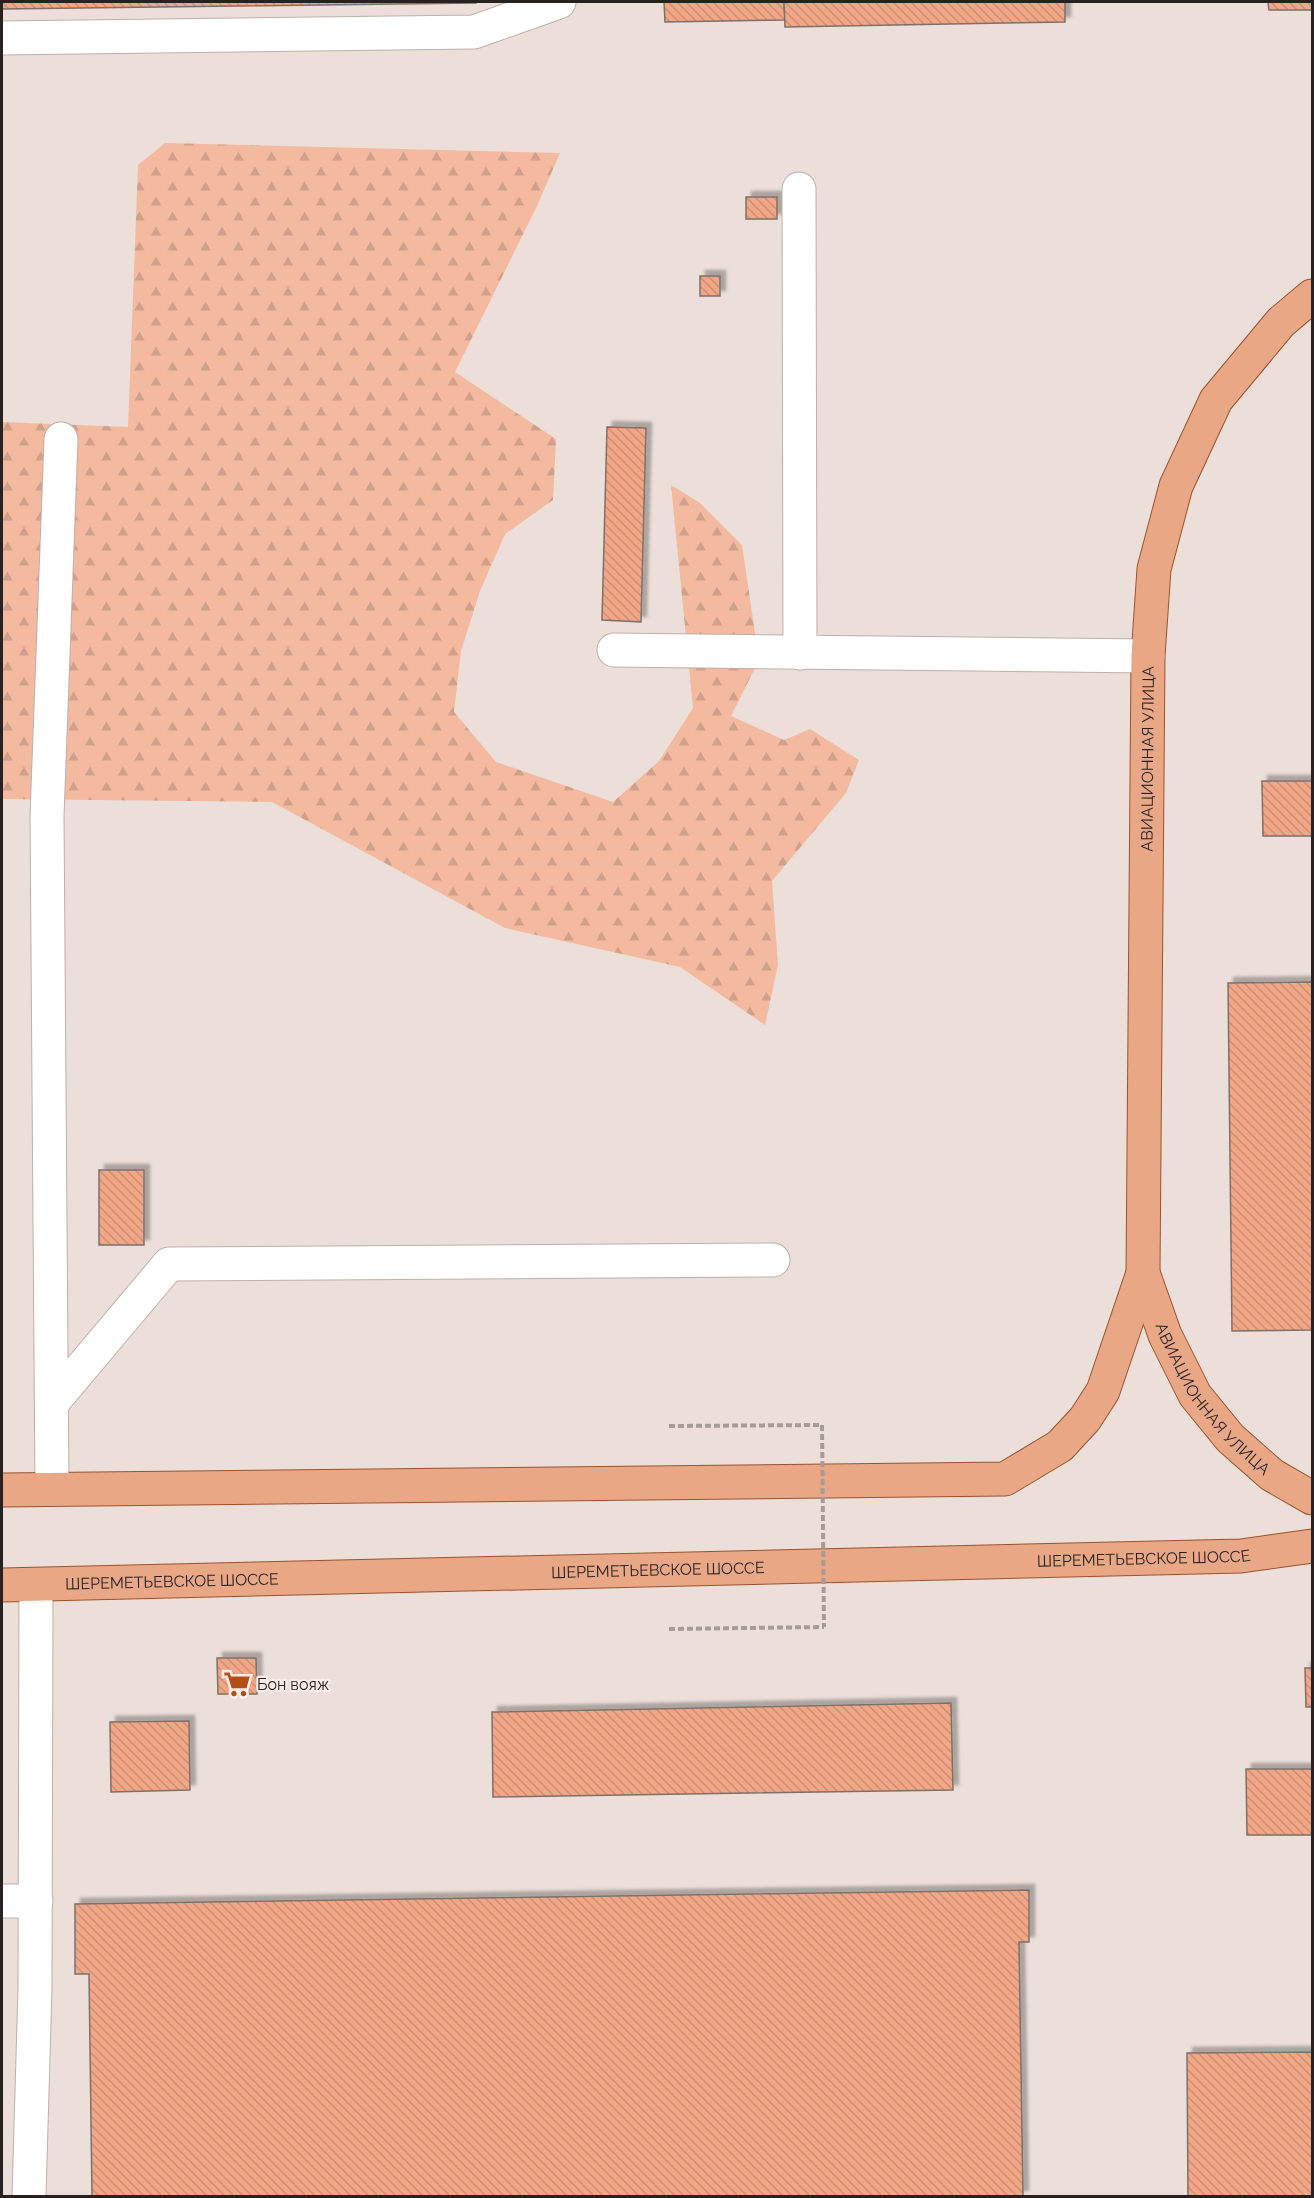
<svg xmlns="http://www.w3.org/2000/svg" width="1314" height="2198" font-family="Raleway,sans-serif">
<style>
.forest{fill:url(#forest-firs)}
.building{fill:url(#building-back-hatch);stroke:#7c706b;stroke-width:1.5;filter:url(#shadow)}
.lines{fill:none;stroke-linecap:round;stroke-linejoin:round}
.minor-casing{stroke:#bdb0aa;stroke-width:35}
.major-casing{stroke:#9b532e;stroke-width:35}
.path{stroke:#a69c97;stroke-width:4;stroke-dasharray:6 3;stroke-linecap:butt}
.minor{stroke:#fff;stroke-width:33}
.major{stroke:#e9a786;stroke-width:33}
.path-bridge{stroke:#a69c97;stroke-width:4;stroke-dasharray:6 3;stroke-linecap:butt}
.labels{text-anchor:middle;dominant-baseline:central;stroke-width:4.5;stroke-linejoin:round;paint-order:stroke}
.street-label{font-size:16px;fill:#272220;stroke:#faece6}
.poi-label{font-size:16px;fill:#272220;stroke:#faece6;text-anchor:start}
</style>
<defs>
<pattern id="forest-firs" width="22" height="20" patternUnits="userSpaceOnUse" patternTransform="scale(1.5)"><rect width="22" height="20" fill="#f4baa0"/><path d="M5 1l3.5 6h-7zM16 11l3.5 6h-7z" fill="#d1a08a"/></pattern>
<pattern id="building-back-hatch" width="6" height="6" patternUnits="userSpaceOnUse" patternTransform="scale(1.5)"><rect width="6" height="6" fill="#f1a786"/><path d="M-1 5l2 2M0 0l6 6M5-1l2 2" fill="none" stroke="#cf8f73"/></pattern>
<filter id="shadow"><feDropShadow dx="5.5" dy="-5.5" stdDeviation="1.5" flood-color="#0004"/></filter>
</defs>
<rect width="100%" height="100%" fill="#ecdfd9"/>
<path class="forest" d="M165,143L560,153L536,208L455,372L556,439L553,500L505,534L480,591L461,651L454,712L496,762L613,802L659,761L693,708L671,485L700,503L742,545L759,660L731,716L784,740L810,729L859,760L846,793L772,881L778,965L765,1025L680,967L505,928L272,802L2,799V422L128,427L138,165Z"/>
<g class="building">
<path d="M2,2H476V3L2,9Z"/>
<path d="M664,2H784L785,20L665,22Z"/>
<path d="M784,2H1065V22L785,27Z"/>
<path d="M1268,2H1312V10H1269Z"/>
<rect x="746" y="197" width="31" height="22"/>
<rect x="700" y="276" width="20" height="20"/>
<path d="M607,427L646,428L641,622L602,620Z"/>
<path d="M1262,781H1312V836H1263Z"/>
<path d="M1312,982V1330L1232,1331L1228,983Z"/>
<rect x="99" y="1170" width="45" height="75"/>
<path d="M217,1658H256L257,1694H218Z"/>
<path d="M1305,1668H1312V1707H1306Z"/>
<path d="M951,1703L953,1790L493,1797L492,1712Z"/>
<path d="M189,1721L190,1790L111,1792L110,1722Z"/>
<path d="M1246,1769H1312V1835H1247Z"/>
<path d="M1029,1890V1942H1019L1023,2196H92L89,1974H75V1904Z"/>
<path d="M1312,2052V2196H1188L1187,2053Z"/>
</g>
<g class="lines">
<defs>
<g id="minor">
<path d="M2,38L474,32L559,2"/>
<path d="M799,189L800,653"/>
<path d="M614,650L1148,656"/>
<path d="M52,1403L169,1264L773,1260"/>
<path d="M52,1489L47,816L61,439"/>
<path d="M2,1901H36"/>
<path d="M29,2196L35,1988L36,1585"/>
</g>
<g id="major">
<path id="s1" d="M1143,1273L1165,1335L1195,1395L1230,1438L1272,1475L1312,1498"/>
<path id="s2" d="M2,1490L1005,1479L1060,1446L1085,1419L1103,1391L1143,1273L1148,656L1154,569L1176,486L1216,400L1281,322L1312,296"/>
<path id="s3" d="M2,1585L1241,1556L1312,1546"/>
</g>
</defs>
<use href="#minor" class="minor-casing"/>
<use href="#major" class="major-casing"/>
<g class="path">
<path d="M669,1426L822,1425"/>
<path d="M669,1629L824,1627"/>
</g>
<use href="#minor" class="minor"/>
<use href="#major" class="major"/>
<path class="path-bridge" d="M822,1425L824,1627"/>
</g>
<defs>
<symbol id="supermarket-bare" viewBox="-9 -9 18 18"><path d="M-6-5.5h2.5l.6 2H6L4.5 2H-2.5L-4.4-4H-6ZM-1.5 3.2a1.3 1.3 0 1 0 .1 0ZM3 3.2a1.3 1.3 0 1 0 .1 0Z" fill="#b24f17" stroke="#faece6" stroke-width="2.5" paint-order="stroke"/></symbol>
</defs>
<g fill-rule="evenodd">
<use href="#supermarket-bare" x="218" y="1665" width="38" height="38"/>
</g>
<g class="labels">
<g class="street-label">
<text stroke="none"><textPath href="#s2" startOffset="1776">АВИАЦИОННАЯ УЛИЦА</textPath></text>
<text stroke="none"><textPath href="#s1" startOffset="146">АВИАЦИОННАЯ УЛИЦА</textPath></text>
<text stroke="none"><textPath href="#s3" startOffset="1142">ШЕРЕМЕТЬЕВСКОЕ ШОССЕ</textPath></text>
<text stroke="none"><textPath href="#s3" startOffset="656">ШЕРЕМЕТЬЕВСКОЕ ШОССЕ</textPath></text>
<text stroke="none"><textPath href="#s3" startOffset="170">ШЕРЕМЕТЬЕВСКОЕ ШОССЕ</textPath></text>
</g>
<g class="poi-label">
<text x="257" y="1684">Бон вояж</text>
</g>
</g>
<rect width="1314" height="2198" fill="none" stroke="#272220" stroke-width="6"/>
</svg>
